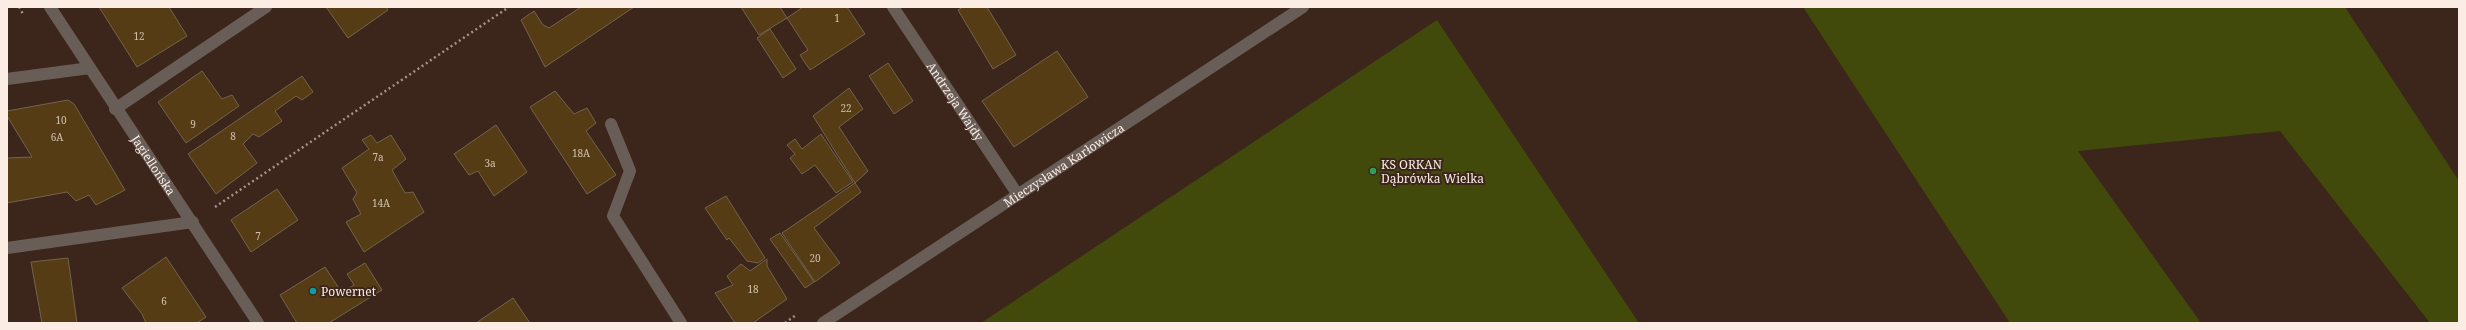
<svg xmlns="http://www.w3.org/2000/svg" width="2466" height="330" font-family="'Noto Serif',serif">
<style>
.green{fill:#414a0a}
.building{fill:#553c14;stroke:#73634d}
.lines{fill:none;stroke-linecap:round;stroke-linejoin:round}
.path{stroke:#a49289;stroke-width:2.5;stroke-dasharray:2 3;stroke-linecap:butt}
.minor{stroke:#695e57;stroke-width:12}
.leisure-dot{fill:#2e9e5b;stroke:#3c261b;stroke-width:1.5}
.culture-dot{fill:#0f9aa8;stroke:#3c261b;stroke-width:1.5}
.labels{text-anchor:middle;dominant-baseline:central;stroke-width:4;stroke-linejoin:round;paint-order:stroke}
.number-label{font-size:10px;fill:#d2c0b0}
.street-label{font-size:12px;fill:#fbece4;stroke:#3c261b}
.poi-label{font-size:12px;fill:#fbece4;stroke:#3c261b;text-anchor:start}
</style>
<rect width="100%" height="100%" fill="#3c261b"/>
<g class="green">
<path d="M1803,7H2345L2459,181V323H2430L2280,131L2078,151L2201,323H2010Z"/>
<path d="M1437,20L1639,323H981Z"/>
</g>
<g class="building">
<path d="M99,7H169L187,36L137,67Z"/>
<path d="M326,7H386L388,10L348,38Z"/>
<path d="M581,7H634L545,67L521,20L534,11L543,25L549,28Z"/>
<path d="M741,7H780L787,18L759,35Z"/>
<path d="M803,7H847L865,34L810,70L800,55L808,50L787,18Z"/>
<path d="M963,7H987L1016,55L993,69L958,10Z"/>
<path d="M770,29L796,69L783,78L757,38Z"/>
<path d="M1057,51L1088,97L1014,147L982,101Z"/>
<path d="M888,63L913,101L894,114L869,76Z"/>
<path d="M202,71L222,99L232,95L239,106L186,143L158,102Z"/>
<path d="M302,76L313,92L302,100L296,96L275,111L282,121L259,137L253,134L243,144L257,163L216,194L188,154Z"/>
<path d="M849,88L863,109L839,127L868,171L855,183L813,116Z"/>
<path d="M555,91L574,114L587,108L596,123L586,131L616,175L587,194L530,107Z"/>
<path d="M68,100L74,104L125,190L96,205L89,195L76,201L67,192L7,203V158L32,157L7,116V111Z"/>
<path d="M496,125L527,172L494,196L478,171L469,175L454,154Z"/>
<path d="M821,134L853,182L836,193L815,165L802,174L790,158L795,154L787,145L795,139L802,149Z"/>
<path d="M371,135L377,143L391,135L406,159L392,170L405,193L413,192L424,212L364,252L346,222L361,214L353,199L357,193L342,168L369,149L362,140Z"/>
<path d="M855,183L861,192L814,228L840,263L815,282L782,233Z"/>
<path d="M277,189L298,220L251,252L231,220Z"/>
<path d="M726,196L765,258L758,263L747,261L729,238L727,240L705,208Z"/>
<path d="M780,233L814,282L805,288L770,239Z"/>
<path d="M166,257L206,317L197,323H146L142,314L122,288Z"/>
<path d="M68,258L77,323H42L31,262Z"/>
<path d="M767,259V266L787,299L753,323H735L715,293L733,285L727,276L741,264L750,271Z"/>
<path d="M365,263L382,290L329,323H297L280,295L325,267L342,293L354,285L347,274Z"/>
<path d="M513,298L530,323H476Z"/>
</g>
<g class="lines">
<g class="path">
<path d="M19,7L23,14"/>
<path d="M215,207L509,7"/>
<path d="M785,323L796,315"/>
</g>
<g class="minor">
<path id="s1" d="M50,7L258,323"/>
<path id="s2" d="M893,7L1018,195"/>
<path d="M7,79L90,68"/>
<path d="M115,109L266,7"/>
<path d="M611,124L630,171L613,216L681,323"/>
<path d="M7,248L193,222"/>
<path id="s3" d="M823,323L1303,7"/>
</g>
</g>
<circle class="leisure-dot" cx="1373" cy="171" r="4"/>
<circle class="culture-dot" cx="313" cy="291" r="4"/>
<g class="labels">
<g class="number-label">
<text x="837" y="18">1</text>
<text x="139" y="36">12</text>
<text x="846" y="108">22</text>
<text x="61" y="120">10</text>
<text x="193" y="124">9</text>
<text x="233" y="136">8</text>
<text x="57" y="137">6A</text>
<text x="581" y="153">18A</text>
<text x="378" y="157">7a</text>
<text x="490" y="163">3a</text>
<text x="381" y="203">14A</text>
<text x="258" y="236">7</text>
<text x="815" y="258">20</text>
<text x="753" y="289">18</text>
<text x="164" y="301">6</text>
</g>
<g class="street-label">
<text stroke="none"><textPath href="#s2" startOffset="113">Andrzeja Wajdy</textPath></text>
<text stroke="none"><textPath href="#s1" startOffset="189">Jagiellońska</textPath></text>
<text stroke="none"><textPath href="#s3" startOffset="288">Mieczysława Karłowicza</textPath></text>
</g>
<g class="poi-label">
<text x="1381" y="164">KS ORKAN<tspan x="1381" dy="14">Dąbrówka Wielka</tspan></text>
<text x="321" y="291">Powernet</text>
</g>
</g>
<rect width="2466" height="330" fill="none" stroke="#fbece4" stroke-width="16"/>
</svg>
